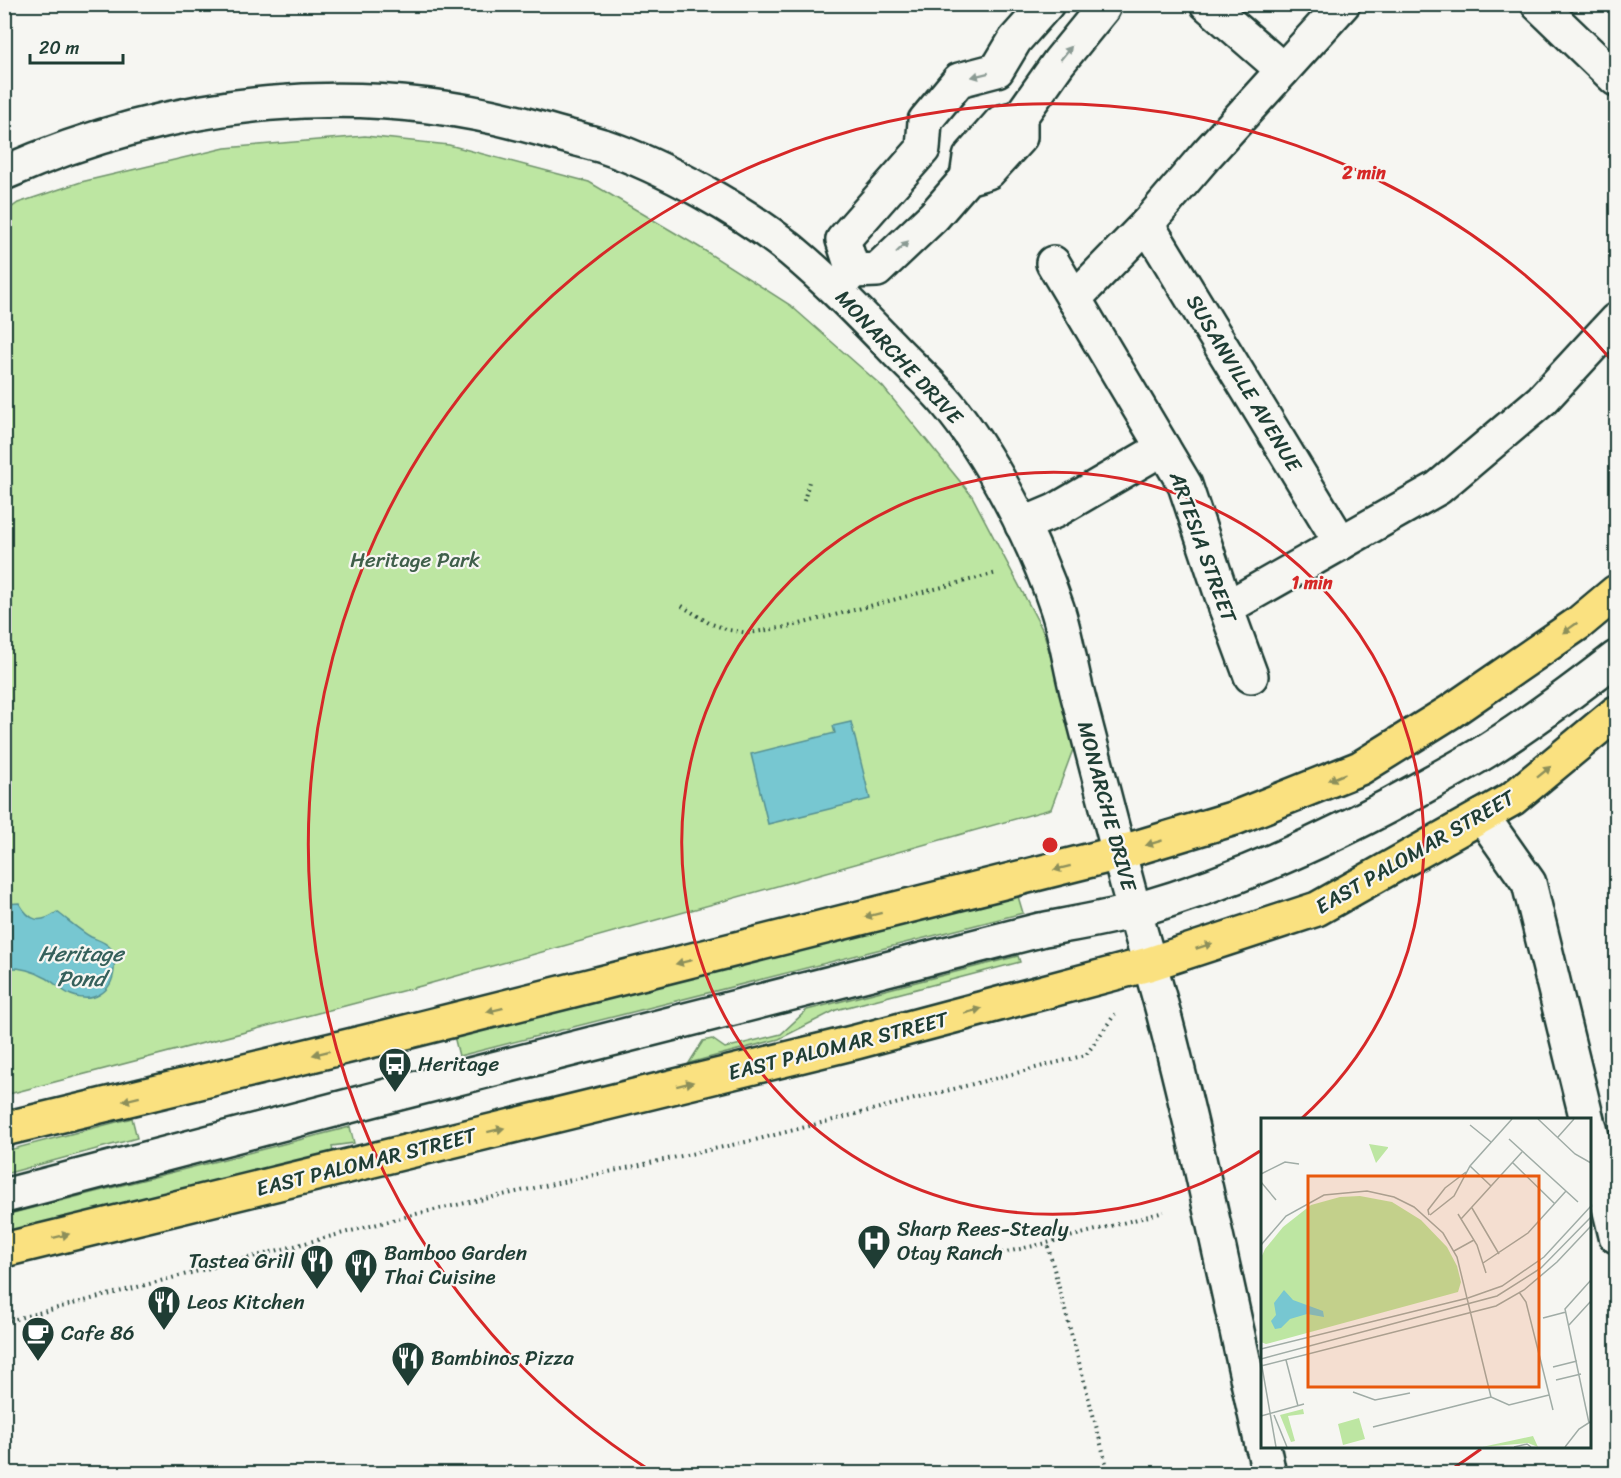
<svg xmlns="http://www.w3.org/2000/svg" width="1621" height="1478" font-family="Sriracha,sans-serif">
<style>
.green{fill:#bde6a2;stroke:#6e926b;stroke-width:1.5}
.water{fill:#77c7d1;stroke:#549092;stroke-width:1.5}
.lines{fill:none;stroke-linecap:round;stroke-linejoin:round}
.minor-casing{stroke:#1f3d34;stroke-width:38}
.major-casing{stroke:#1f3d34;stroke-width:38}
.path{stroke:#1f3d34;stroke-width:4;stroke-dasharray:1.5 4.5;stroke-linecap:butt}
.minor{stroke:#f6f6f2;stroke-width:33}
.major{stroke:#fae180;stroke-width:33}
.oneway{fill:#8a9a93}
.oneway2{fill:#8c8f5a}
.ring{fill:none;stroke:#d62828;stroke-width:3}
.labels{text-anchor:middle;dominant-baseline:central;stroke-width:4.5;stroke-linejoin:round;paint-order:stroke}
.street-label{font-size:21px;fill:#1f3d34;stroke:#f6f6f2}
.park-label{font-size:21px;fill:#3f5f4a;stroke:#f6f6f2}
.poi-label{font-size:21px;fill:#1f3d34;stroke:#f6f6f2;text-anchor:start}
.water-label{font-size:22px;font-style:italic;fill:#35605b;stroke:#f6f6f2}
.inset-road{fill:none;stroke:#a0aca6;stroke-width:1.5}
.view{fill:#e8590c;fill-opacity:0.15;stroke:#e8590c;stroke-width:3}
.inset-edge{fill:none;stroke:#1f3d34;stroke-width:3}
.centre{fill:#d62828;stroke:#f6f6f2;stroke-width:3}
.ring-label{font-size:18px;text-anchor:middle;font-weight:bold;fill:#d62828;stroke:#f6f6f2;stroke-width:4.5;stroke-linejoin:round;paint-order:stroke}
</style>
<rect width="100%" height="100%" fill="#f6f6f2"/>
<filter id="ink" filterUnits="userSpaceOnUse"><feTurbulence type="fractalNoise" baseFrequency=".0167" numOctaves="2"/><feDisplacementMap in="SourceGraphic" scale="12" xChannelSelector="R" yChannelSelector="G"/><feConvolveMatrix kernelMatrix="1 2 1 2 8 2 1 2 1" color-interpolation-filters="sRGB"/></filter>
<g filter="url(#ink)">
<g class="green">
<path d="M365,136L449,145L589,182L699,247L790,305L883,387L972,496L1044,633L1075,744L1051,809L421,986L5,1095L4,213L18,203L81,182L225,148Z"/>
<path d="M1017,893L1023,913L459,1056L454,1036Z"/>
<path d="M1018,956L1020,962L836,1010L779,1039L689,1063L703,1041L712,1039L725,1048L781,1034L807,1010Z"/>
<path d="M132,1118L137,1138L5,1174V1151Z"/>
<path d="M350,1127L354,1143L332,1146L333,1152L5,1235V1215Z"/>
</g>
<g class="water">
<path d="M851,722L870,799L768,824L751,754L835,733L833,726Z"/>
<path d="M19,903C30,922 40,924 57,912C68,920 79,930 91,937C98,940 109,943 113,952C116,957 114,965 114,970C112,993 92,1004 71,995C61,991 54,981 44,977C31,970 19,967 5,968V904Z"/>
</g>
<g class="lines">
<defs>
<g id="minor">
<path d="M1207,4L1283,70"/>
<path d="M1538,4L1616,79"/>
<path d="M4,173C175,98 360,77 541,129C561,135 582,140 603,146C662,166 742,210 791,250C827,280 859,313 892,347C909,365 929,382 945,401C990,454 1035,542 1057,608C1066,635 1070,665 1077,692C1093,755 1110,817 1126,880C1138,925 1152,970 1164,1015C1201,1157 1230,1302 1262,1445"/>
<path d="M967,178L970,157L1001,122L1020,117"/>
<path d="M1147,224L1341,543"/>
<path d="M1053,263L1185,485L1226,608L1251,676"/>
<path d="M853,271L877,270L934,216L967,178L988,172L1020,137V117L1059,62L1103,8V4"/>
<path d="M837,288L853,271L843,240L923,149L925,121L959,80L997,70L1015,40L1047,4"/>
<path d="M1074,299L1147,224L1206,155L1343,4"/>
<path d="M1022,525L1055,511L1163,448"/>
<path d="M1226,608L1438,488L1542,400L1616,320"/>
<path d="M1482,816L1529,883L1587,1120"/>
<path d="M1590,1128L1616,1236"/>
<path d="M4,1196L391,1095L1040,930C1072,924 1105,919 1137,910C1240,880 1339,835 1432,782C1452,771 1472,760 1491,748C1535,720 1576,689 1616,658"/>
<path d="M1263,1446L1269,1474"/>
</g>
<g id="major">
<path d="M4,1129L378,1039L1119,853L1235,818L1360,768L1450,712L1579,623L1616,592"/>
<path d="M4,1250L856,1042L1149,964L1317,909L1512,799L1616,713"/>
</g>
</defs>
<use href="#minor" class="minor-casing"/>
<use href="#major" class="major-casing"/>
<g class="path">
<path d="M804,501L810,478"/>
<path d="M682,606L709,623L729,630L749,633L792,626L997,573"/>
<path d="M984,1257L1047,1243"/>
<path d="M4,1322L420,1213L755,1140L1086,1055L1115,1014"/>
<path d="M1109,1474L1047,1243L1164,1212"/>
</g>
<use href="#minor" class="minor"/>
<use href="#major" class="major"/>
</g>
<defs><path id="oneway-solid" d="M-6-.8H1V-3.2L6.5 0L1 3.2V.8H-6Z" transform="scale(1.5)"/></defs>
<g class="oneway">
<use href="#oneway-solid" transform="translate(1066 53) rotate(-51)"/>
<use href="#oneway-solid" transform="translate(980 75) rotate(166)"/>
<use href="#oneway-solid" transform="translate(902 247) rotate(-44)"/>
</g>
<g class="oneway2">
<use href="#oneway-solid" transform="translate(1570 628) rotate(145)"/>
<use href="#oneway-solid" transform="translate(1544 772) rotate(-39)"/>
<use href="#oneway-solid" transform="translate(1337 777) rotate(158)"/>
<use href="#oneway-solid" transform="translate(1154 843) rotate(163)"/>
<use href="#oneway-solid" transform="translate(1062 868) rotate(166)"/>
<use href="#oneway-solid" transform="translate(873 915) rotate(166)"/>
<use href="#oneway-solid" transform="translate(1204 946) rotate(-18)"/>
<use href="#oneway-solid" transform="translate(684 962) rotate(166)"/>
<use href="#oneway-solid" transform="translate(495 1010) rotate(166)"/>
<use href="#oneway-solid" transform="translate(973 1011) rotate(-15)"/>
<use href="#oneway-solid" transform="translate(321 1053) rotate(166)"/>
<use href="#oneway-solid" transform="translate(685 1084) rotate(-14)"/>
<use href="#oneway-solid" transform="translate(131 1099) rotate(166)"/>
<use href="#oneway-solid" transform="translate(496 1130) rotate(-14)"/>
<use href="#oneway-solid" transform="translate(61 1236) rotate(-14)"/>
</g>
</g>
<g class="ring">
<path d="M1260 1151A371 371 0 1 1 1301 1119"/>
<path d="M1481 1449A742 742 0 0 1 1449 1471M651 1471A742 742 0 1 1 1614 363"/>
</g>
<defs>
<symbol id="bus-pin" viewBox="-11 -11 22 30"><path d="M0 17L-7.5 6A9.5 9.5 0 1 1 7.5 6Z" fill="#1f3d34" stroke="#f6f6f2"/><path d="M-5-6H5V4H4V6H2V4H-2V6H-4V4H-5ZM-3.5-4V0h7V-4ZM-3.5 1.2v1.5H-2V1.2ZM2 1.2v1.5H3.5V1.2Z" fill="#fff"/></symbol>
<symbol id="hospital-pin" viewBox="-11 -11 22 30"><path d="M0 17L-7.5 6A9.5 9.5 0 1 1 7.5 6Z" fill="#1f3d34" stroke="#f6f6f2"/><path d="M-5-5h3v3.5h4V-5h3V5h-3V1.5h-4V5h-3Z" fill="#fff"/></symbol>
<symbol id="restaurant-pin" viewBox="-11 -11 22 30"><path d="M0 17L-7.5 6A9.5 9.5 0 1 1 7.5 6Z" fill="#1f3d34" stroke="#f6f6f2"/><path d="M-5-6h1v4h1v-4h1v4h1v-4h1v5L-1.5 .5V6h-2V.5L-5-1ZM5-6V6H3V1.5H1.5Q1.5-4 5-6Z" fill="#fff"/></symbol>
<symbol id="cafe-pin" viewBox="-11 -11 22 30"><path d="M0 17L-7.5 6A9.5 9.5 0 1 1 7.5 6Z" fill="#1f3d34" stroke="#f6f6f2"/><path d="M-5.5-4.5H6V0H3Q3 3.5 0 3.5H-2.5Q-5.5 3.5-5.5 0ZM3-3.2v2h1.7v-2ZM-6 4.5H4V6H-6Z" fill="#fff"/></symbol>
</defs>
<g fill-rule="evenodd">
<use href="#bus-pin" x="376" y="1045" width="38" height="52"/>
<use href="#hospital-pin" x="855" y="1222" width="38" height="52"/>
<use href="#restaurant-pin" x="298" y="1242" width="38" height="52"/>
<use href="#restaurant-pin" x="342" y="1246" width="38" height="52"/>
<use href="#restaurant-pin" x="145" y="1283" width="38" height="52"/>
<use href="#cafe-pin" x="19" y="1314" width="38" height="52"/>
<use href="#restaurant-pin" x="389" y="1339" width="38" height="52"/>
</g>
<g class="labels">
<g class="street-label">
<text transform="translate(899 357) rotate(47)">MONARCHE DRIVE</text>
<text transform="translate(1244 383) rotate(59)">SUSANVILLE AVENUE</text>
<text transform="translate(1203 547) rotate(70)">ARTESIA STREET</text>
<text transform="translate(1107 806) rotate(75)">MONARCHE DRIVE</text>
<text transform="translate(1415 852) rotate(-30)">EAST PALOMAR STREET</text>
<text transform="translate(838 1046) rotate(-14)">EAST PALOMAR STREET</text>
<text transform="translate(366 1162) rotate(-14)">EAST PALOMAR STREET</text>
</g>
<g class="park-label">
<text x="415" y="560">Heritage Park</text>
</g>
<g class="poi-label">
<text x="418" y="1064">Heritage</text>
<text x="897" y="1229">Sharp Rees-Stealy<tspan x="897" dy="24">Otay Ranch</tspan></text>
<text x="384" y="1253">Bamboo Garden<tspan x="384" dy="24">Thai Cuisine</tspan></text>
<text x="294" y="1261" text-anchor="end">Tastea Grill</text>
<text x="187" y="1302">Leos Kitchen</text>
<text x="61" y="1333">Cafe 86</text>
<text x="431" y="1358">Bambinos Pizza</text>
</g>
<g class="water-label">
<text x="81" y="953">Heritage<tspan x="81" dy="25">Pond</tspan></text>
</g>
</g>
<g transform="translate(1261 1118)">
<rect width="330" height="330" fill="#f6f6f2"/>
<path d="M108,26L127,29V30L115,45ZM79,79L99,78L131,84L160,102L186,129L196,148L200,164L197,174L5,226L0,224V140L4,131L22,109L50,87ZM42,291L43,296L27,298L34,323L30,324L19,297ZM98,300L104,321L82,327L77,306ZM272,318L277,329L267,325L221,329Z" fill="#bde6a2"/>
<path d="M23,172L32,182L62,193L63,199L46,196L29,201L20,210L14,211L10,203L15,197L13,185Z" fill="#77c7d1"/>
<path class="inset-road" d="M277,1L314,36L330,45M209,7L230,24M297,19L313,1M248,21L317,84M252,45L294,86M209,48L230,68M0,56L24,44L38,46M0,64L15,82M211,90L238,136M197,96L216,127L225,155M168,97L167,92L184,70L205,54M169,97L193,78L209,48L251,1M200,101L261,34M0,127L25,98L63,77L106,73L133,79L153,89L182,115L196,139L230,279M193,133L213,122M222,145L267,115L305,73M258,174L265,184L292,292M282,200L305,194M308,207L330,183M0,231L207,180L241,168L283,139L330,88M0,241L236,178L280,150L330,99M25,242L37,288M0,243L15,329M0,248L235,188L263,172L296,144L330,108M292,249L316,243M295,262L320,256M92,274L114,282L149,275M230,279L248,287L288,277M13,297L26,329M0,298L43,286M328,305L304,191L330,162M112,309L230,279M253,329L266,326L270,329M304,329L318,311L329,304"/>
<path class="view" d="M47,58H278V269H47Z"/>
<rect width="330" height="330" class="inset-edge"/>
</g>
<circle cx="1050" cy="845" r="9" class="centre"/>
<g class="ring-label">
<text x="1364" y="179">2 min</text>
<text x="1312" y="589">1 min</text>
</g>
<rect width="1621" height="1478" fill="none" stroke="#f6f6f2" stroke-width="24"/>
<rect x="12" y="12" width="1597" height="1454" fill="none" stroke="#1f3d34" stroke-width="2" filter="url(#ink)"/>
<path d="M30 54v9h93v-9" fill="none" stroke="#1f3d34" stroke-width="3"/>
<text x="39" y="54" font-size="18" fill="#1f3d34" stroke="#f6f6f2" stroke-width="4.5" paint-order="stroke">20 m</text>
</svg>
